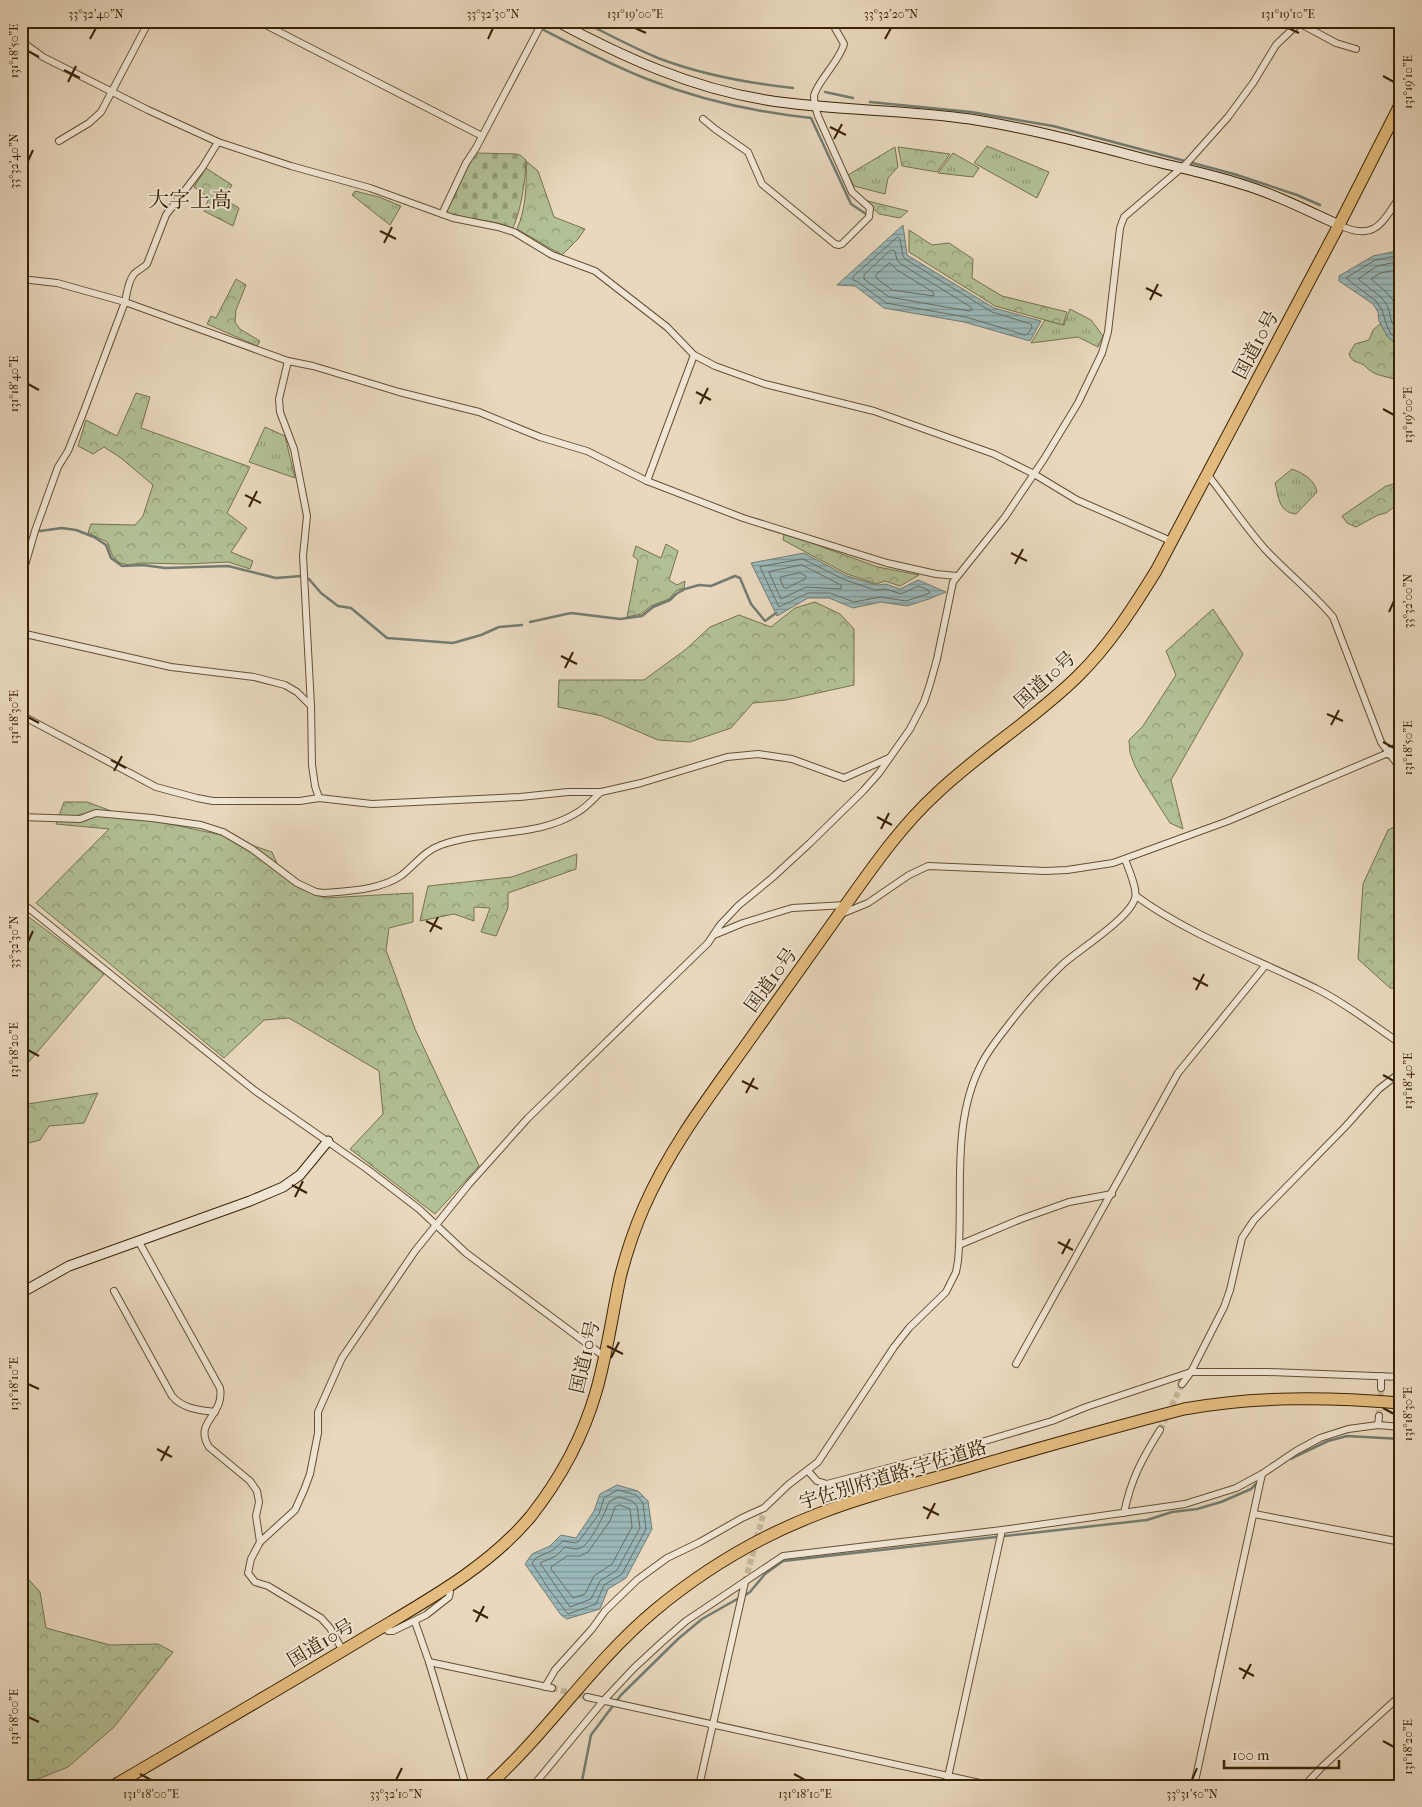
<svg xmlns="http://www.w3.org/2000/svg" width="1422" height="1807" font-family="'IM FELL French Canon','Noto Serif JP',serif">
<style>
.grass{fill:url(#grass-tufts);stroke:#75724c}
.forest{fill:url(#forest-crowns);stroke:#75724c}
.cemetery{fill:url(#cemetery-stones);stroke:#75724c}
.water{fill:url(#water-rules);stroke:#737c71}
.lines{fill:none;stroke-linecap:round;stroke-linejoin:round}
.shore{stroke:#696e5f;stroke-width:1}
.stream{stroke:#737c71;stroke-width:2.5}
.street-tunnel{stroke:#c6b499;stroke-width:6;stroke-dasharray:6 3;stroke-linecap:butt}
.street-casing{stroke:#645032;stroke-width:8}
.secondary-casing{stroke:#382304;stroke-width:11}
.highway-casing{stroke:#382304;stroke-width:13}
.street{stroke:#f1e6d5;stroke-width:6}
.secondary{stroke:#f1e6d5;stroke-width:9}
.highway{stroke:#e4bc7f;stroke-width:11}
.ticks{fill:none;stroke:#382304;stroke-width:2}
.labels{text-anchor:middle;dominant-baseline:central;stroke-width:4;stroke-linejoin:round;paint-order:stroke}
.street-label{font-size:19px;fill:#382304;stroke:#f1e6d5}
.quarter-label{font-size:21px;fill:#382304;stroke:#f1e6d5}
.neatline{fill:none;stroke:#382304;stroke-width:2}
.ticks-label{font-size:12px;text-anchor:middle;fill:#382304}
</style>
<defs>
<pattern id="grass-tufts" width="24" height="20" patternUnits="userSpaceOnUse" patternTransform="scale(1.25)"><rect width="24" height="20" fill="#b2c095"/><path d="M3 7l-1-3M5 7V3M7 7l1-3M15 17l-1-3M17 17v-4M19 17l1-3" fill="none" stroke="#929c77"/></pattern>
<pattern id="forest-crowns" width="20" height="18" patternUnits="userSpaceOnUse" patternTransform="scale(1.25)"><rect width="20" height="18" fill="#b2c095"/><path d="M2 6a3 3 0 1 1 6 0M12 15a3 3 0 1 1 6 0" fill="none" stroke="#929c77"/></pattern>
<pattern id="cemetery-stones" width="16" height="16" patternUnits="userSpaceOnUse" patternTransform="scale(1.25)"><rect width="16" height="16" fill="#b2c095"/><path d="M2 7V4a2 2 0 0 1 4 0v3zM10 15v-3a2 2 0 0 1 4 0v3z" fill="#929c77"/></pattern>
<pattern id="water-rules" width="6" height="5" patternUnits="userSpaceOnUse" patternTransform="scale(1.25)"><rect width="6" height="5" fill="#9ab8ba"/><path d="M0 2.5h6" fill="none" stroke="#7f9595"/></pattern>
</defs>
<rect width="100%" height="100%" fill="#e9d8be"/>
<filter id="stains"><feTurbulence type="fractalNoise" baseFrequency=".004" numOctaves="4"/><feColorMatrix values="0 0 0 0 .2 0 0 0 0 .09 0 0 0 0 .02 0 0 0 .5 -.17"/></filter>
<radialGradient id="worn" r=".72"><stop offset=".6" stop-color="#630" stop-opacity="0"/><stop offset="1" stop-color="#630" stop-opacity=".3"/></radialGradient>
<g class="grass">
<path d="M987,146L1049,172L1037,198L974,163Z"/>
<path d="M895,147L898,167L888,178L885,194L854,186L848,175Z"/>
<path d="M953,153L979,168L973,177L938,173Z"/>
<path d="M355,191L379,197L401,206L390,225L352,195Z"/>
<path d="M1070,309L1091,320L1103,336L1098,347L1078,337L1031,343L1045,320L1064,325Z"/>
<path d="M265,427L285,436L295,478L249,462Z"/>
<path d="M1292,469C1303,473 1315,480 1317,492L1296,514C1278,512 1279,497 1275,483Z"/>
</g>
<g class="forest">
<path d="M898,147L950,154L937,172L902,166Z"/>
<path d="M526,161L538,171L554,217L585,229L578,239L562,255L517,229C526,209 527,183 526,161Z"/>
<path d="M206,168L232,185L224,199L239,208L233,226L204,211L209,198L194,187Z"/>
<path d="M864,200L908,211L900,218L879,214Z"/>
<path d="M909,230L932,245L949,243L973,259L972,278L1002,296L1067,312L1063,325L995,306L909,252Z"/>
<path d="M236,279L246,285L236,310L235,322L240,329L260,341L257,346L207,324L211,316L216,318Z"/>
<path d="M1380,324L1401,346V382C1392,377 1382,377 1374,373C1370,371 1367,368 1364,365C1357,361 1352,363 1349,354L1355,344L1369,340L1373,330Z"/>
<path d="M136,393L150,397L141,428L250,467L227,513L247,528L231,552L253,561L250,569L228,562L187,564L140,563L129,565L120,563L113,557L107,542L88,533L91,524L135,525L143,516L153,485L121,458L104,447L93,454L78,446L86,420L117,436Z"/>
<path d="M1394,484L1401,486V502L1386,513L1378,515L1356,527L1347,523L1342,516L1386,486Z"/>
<path d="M785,529L825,548L878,567L919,575L900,586L885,581L877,584L847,574L783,540Z"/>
<path d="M666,544L678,551L669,580L677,585L685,581L684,588L676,591L669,599L651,606L641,614L627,617L638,560L633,556L636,546L661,558Z"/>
<path d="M815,602L840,614L854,629V685L786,700L753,703L731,728L690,742L658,740L602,716L558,707L559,680H644L685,650L710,627L739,615L771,627L795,608Z"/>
<path d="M1213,609L1243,654L1171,780L1183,829L1170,823L1142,779L1135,766L1130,753L1129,740L1143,726L1176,675L1166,651Z"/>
<path d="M64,802H87L114,812L221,835L272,852L282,875L299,888L325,898L413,893V922L389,928L386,950L415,1029L479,1166L435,1214L350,1149L383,1114L379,1071L289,1018L264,1020L224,1058L36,903L109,829L56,824Z"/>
<path d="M1400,824L1401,983L1398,989L1390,988L1358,959L1363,884L1388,830Z"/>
<path d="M577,854L576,869L508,893V908L496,936L481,932L490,908L474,907V921L454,914L420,921L428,886L512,877Z"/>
<path d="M21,911L104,974L21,1071Z"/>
<path d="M98,1093L84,1123L49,1126L40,1140L21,1145V1105Z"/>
<path d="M21,1571L40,1592L46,1628L110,1645L158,1644L173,1652L114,1727L68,1767L23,1785L21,1783Z"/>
</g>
<path class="cemetery" d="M475,153L516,154L520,155L526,160C525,183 522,206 513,228L498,223L451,215L447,212V207L459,178Z"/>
<g class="water">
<path d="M903,225L907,255L994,308L1041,321L1030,341L964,322L884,308L855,286L837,285Z"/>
<path d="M1401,250V349L1387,336L1379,321L1378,312L1373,304L1339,281V276L1373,256Z"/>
<path d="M804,553L847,576L877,585L886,584L900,589L918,580L946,592L929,599L907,606L881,602L853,608L829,598H808L777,616L751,563Z"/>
<path d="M617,1485L638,1491L648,1501L652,1529L626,1578L608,1589L600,1609L567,1619L561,1615L525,1564L532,1554L550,1546L561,1535L576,1538L594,1511L600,1494Z"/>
</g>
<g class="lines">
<g class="shore">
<path d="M898,237L900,239L903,256L905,259L992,312L1031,324L1032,327L1028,334L1025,335L966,317L886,303L858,282L853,280V277Z"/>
<path d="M891,250L895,251L897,260L901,264L971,307L972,310L969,311L889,297L864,279V275Z"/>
<path d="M1401,255L1375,260L1346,278L1376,301L1382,310L1387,326L1391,334L1401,343"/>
<path d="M1401,261L1377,266L1358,279L1382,298L1388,307L1392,323L1401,335"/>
<path d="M890,263L897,270L933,292L934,296L892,290L876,278V275Z"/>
<path d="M1401,269L1380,273L1371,279L1385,291L1393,300L1401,323"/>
<path d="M803,559L845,580L875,590L886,589L901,594L918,586L928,590L930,593L906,601L880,597L854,602L830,593H808L779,607L760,567Z"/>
<path d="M802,565L841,585V589L806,587L781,599L769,572Z"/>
<path d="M800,573L806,576L805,579L787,588H784L780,579L781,577Z"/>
<path d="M618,1490L636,1495L643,1503L646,1529L622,1574L604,1585L596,1604L568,1614L548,1588L532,1563L536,1558L553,1550L563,1541L575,1543L579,1541L599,1514L604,1498Z"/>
<path d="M619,1497L632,1501L637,1506L640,1528L617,1570L600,1581L591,1599L570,1607L540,1563L556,1556L565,1547C570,1548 576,1550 581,1548C591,1543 605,1513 609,1502Z"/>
<path d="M620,1505L630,1509L632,1527L612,1564L594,1576L585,1594L573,1598L551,1569V1567L567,1556H580L588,1552L610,1521L615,1507Z"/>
</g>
<g class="stream">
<path d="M526,21C566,41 606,63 647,79C700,100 755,112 811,118L851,204L866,214"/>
<path d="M582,21C607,34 632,47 658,58C702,75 747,83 793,88"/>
<path d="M825,92L853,98"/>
<path d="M870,102L971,112L1053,126L1234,174L1297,195L1320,205"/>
<path d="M40,531L62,528L76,530L94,537L106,545L111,558L122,566L143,565L165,568L228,566L276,578L301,576"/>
<path d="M21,533L28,534"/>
<path d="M309,579L321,593L338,606L351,608L387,638L453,643L481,635L499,627L522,625"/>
<path d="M530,622L571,613L620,619L642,616L653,607L670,600L676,594L685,589L699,585L711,586L735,576L740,578L751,604L765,621L776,613"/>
<path d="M1290,1459L1328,1441L1347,1436L1401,1439"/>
<path d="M744,1596L750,1592L765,1574L783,1561L1147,1520L1172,1512L1197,1509L1221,1502L1251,1489L1257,1483"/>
<path d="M581,1786L591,1735L621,1695L678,1639L702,1619L739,1598"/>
</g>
<g class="street-tunnel">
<path d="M1379,1416L1381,1388"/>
<path d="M1160,1430L1182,1384"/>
<path d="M745,1582L763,1515"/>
<path d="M552,1688L587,1697"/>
</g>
<defs>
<g id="street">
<path d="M258,21L482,136"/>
<path d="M1299,23L1336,43L1356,49"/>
<path d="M21,41L43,57L148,110L218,142L291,166L370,188L453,218L498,227L514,232L552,255L595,271L667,327L694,355L715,366L765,384L874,411L994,454L1034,474L1077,500L1171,541"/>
<path d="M703,119L715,129L748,152L762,184L835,244L839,245L842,244L869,217L870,208L852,192L818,116C816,110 814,103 814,96C816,83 839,62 844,44L831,21"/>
<path d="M59,141L89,123L101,112L149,21"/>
<path d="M442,214L466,163L476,148L543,21"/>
<path d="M1339,225C1375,242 1382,223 1401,195"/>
<path d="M21,279L57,283L125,302L288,361L313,366L399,392L479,412L540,437L587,451L647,481L743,518L887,563L936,574L957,576"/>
<path d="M288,361L279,399L280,412L294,449L307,516L303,556L311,706L312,765L315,786L319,798"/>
<path d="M1207,474C1226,498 1244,525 1264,548C1286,572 1312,592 1333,617L1381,742L1401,769"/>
<path d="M647,481L694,355"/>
<path d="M21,579L35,531L58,467L68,451L82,416L125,302C127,293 128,281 134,274C138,270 143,268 147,264L166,215L202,168L218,142"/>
<path d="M21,633L171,667L254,677L285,685L297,692L311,706"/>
<path d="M21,715L156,787L197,798L213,801H300L319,798L372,804L520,797L568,792H601L641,783L727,757L758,754L792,759L844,778L889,758"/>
<path d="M21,817L80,819L96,813L152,818L201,825L223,832L252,849L297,883L316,892L324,893C348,891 381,890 402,875C416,864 424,851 441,845C485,829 538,838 578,812C587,807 594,798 601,792"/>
<path d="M1136,896C1191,936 1257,959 1317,989C1347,1004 1373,1025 1401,1044"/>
<path d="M21,902L254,1090L367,1169L419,1209L466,1253L605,1357"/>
<path d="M841,914L868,903L909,875L928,866L1045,871L1067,870L1113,863L1228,821L1388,753"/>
<path d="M714,935L743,923L792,908L846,905"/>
<path d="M139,1242L220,1388C225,1416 193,1421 209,1447L250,1481L257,1491L259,1502L256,1516L260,1542"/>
<path d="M959,1245L1021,1219L1069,1202L1112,1194"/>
<path d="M114,1291L172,1396C183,1409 199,1410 215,1412"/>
<path d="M1016,1364L1178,1073L1265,966"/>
<path d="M1182,1384L1191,1372L1224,1307L1230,1290L1242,1238L1254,1220L1345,1127L1379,1089L1401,1072"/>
<path d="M1381,1388V1376"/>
<path d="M1378,1425L1379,1416"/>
<path d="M808,1471L817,1481L827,1484L938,1455L1052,1421L1086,1407L1191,1372H1267L1401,1377"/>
<path d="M1124,1513C1131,1479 1142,1459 1160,1430"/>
<path d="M1254,1514L1401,1542"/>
<path d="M415,1622L429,1662L466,1786"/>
<path d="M384,1626L388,1631H393L426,1615L449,1597L450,1592L447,1587"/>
<path d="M343,1651L330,1628L321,1618L268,1586L255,1582L248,1573L251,1559L260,1542L295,1510L304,1490L310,1474L318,1433V1412L342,1358L415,1251L469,1184L528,1118L708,943L720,925L739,905L772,878L810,843L863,791L879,773L910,729L924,702L930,684L937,659L953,582L1005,517L1044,459L1078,403L1102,353L1108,332L1120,228L1124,217L1186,164L1228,117L1253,83L1276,45L1301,21"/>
<path d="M429,1662L552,1688"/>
<path d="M545,1687L555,1670L592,1629L605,1611L637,1580L667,1558L700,1542L742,1518L764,1508L788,1485L818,1462L894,1347L909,1328L946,1292L956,1272L958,1261C964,1196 950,1123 982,1063C989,1049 1000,1036 1010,1023C1026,1002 1044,982 1063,964C1080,949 1130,918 1135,898C1138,890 1128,868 1125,859"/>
<path d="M587,1697L994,1786"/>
<path d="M533,1786L604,1700L634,1668L661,1643L686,1621L783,1556L1002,1530L1185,1504L1236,1488L1262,1474L1296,1451L1320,1438L1348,1429L1378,1425L1401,1427"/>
<path d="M699,1786L745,1582"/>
<path d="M946,1786L1002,1530"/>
<path d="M1194,1786L1262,1474"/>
<path d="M1304,1786L1323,1766L1401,1695"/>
</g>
<g id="secondary">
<path d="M556,21C623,57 691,88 766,100C833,111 902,109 970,119C1034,129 1095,146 1157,162C1185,169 1213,175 1241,184C1275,194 1306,210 1339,225"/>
<path d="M1388,753L1401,747"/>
<path d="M21,1293L69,1266L250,1201L283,1187L300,1175L328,1141"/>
</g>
<g id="highway">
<path d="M113,1786C197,1737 281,1688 364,1638C422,1603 487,1569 531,1516C560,1479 583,1437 596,1392C607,1354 612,1316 620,1278C626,1254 634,1230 644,1207C669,1150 705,1102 741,1052C773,1007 805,962 837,917C868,874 897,830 936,794C980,752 1033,720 1077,677C1109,646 1133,608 1156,571L1339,225L1401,103"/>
<path d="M488,1786C548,1732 592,1663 654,1611C703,1570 758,1537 818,1514C866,1495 918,1483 967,1469C1039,1448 1111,1428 1184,1409C1256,1396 1328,1397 1401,1403"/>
</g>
</defs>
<use href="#street" class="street-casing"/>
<use href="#secondary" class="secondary-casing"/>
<use href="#highway" class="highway-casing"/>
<use href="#street" class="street"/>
<use href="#secondary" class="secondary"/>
<use href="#highway" class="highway"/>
</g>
<path class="ticks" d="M635,28L646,33M1288,28L1299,33M90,39L96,28M488,39L493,28M885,39L891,28M28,51L39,57M64,70L80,78M1383,76L1394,82M68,82L76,66M830,127L846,135M834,139L842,124M28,161L33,150M380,231L396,239M384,243L392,227M1146,288L1162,296M1150,300L1158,284M28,384L39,390M696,392L711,400M700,404L708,388M1383,409L1394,415M245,495L261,503M249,507L257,491M1011,553L1027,561M1015,564L1023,549M1389,612L1394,601M561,656L577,664M565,668L573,652M1327,714L1343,721M28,717L39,723M1331,725L1339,710M1383,742L1394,748M111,760L126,768M114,771L122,756M877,817L892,825M881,829L889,813M426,921L442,929M430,932L438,917M28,942L33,931M1193,978L1208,986M1196,990L1204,974M28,1050L39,1056M1383,1075L1394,1081M742,1081L758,1089M746,1093L754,1078M292,1185L307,1193M295,1197L303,1181M1058,1242L1073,1250M1062,1254L1070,1239M607,1346L623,1354M611,1358L619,1342M28,1384L39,1389M1383,1408L1394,1414M157,1449L172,1457M161,1461L169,1446M923,1507L939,1515M927,1519L935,1503M473,1610L488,1618M476,1622L484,1606M1239,1668L1254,1676M1243,1679L1251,1664M28,1717L39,1722M1383,1741L1394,1747M140,1774L151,1780M794,1774L805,1780M396,1780L402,1768M1192,1780L1197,1768"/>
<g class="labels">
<g class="street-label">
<text transform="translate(1256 345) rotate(-62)">国道10号</text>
<text transform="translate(1045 680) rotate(-42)">国道10号</text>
<text transform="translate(771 980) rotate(-54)">国道10号</text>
<text transform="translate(585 1357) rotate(-77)">国道10号</text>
<text transform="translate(893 1475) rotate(-17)">宇佐別府道路;宇佐道路</text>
<text transform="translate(321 1643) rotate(-31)">国道10号</text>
</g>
<g class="quarter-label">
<text x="190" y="200">大字上高</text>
</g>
</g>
<rect width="1422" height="1807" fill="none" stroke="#e9d8be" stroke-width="55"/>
<path d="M1224 1760v8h115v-8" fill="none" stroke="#382304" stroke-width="2.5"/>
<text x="1232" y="1760" font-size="15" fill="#382304" stroke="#f1e6d5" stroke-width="4" paint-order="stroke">100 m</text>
<rect x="28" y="28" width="1366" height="1752" class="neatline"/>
<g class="ticks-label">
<text x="96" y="18">33°32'40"N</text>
<text x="493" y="18">33°32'30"N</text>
<text x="635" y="18">131°19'00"E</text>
<text x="891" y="18">33°32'20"N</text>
<text x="1288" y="18">131°19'10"E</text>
<text transform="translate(14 51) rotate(-90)" y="4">131°18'50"E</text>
<text transform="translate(1408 82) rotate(-90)" y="4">131°19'10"E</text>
<text transform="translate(14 161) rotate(-90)" y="4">33°32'40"N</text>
<text transform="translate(14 384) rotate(-90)" y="4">131°18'40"E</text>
<text transform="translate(1408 415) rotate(-90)" y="4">131°19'00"E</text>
<text transform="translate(1408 601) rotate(-90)" y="4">33°32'00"N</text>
<text transform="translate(14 717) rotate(-90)" y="4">131°18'30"E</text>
<text transform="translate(1408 748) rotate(-90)" y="4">131°18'50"E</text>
<text transform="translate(14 942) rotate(-90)" y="4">33°32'30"N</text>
<text transform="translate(14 1050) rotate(-90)" y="4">131°18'20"E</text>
<text transform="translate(1408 1081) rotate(-90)" y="4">131°18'40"E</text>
<text transform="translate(14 1384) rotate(-90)" y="4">131°18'10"E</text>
<text transform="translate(1408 1414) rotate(-90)" y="4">131°18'30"E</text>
<text transform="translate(14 1717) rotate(-90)" y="4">131°18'00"E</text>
<text transform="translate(1408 1747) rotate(-90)" y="4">131°18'20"E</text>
<text x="151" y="1798">131°18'00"E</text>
<text x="396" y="1798">33°32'10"N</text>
<text x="805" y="1798">131°18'10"E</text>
<text x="1192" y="1798">33°31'50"N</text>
</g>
<rect width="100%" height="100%" filter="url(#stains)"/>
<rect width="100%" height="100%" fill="url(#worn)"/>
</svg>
